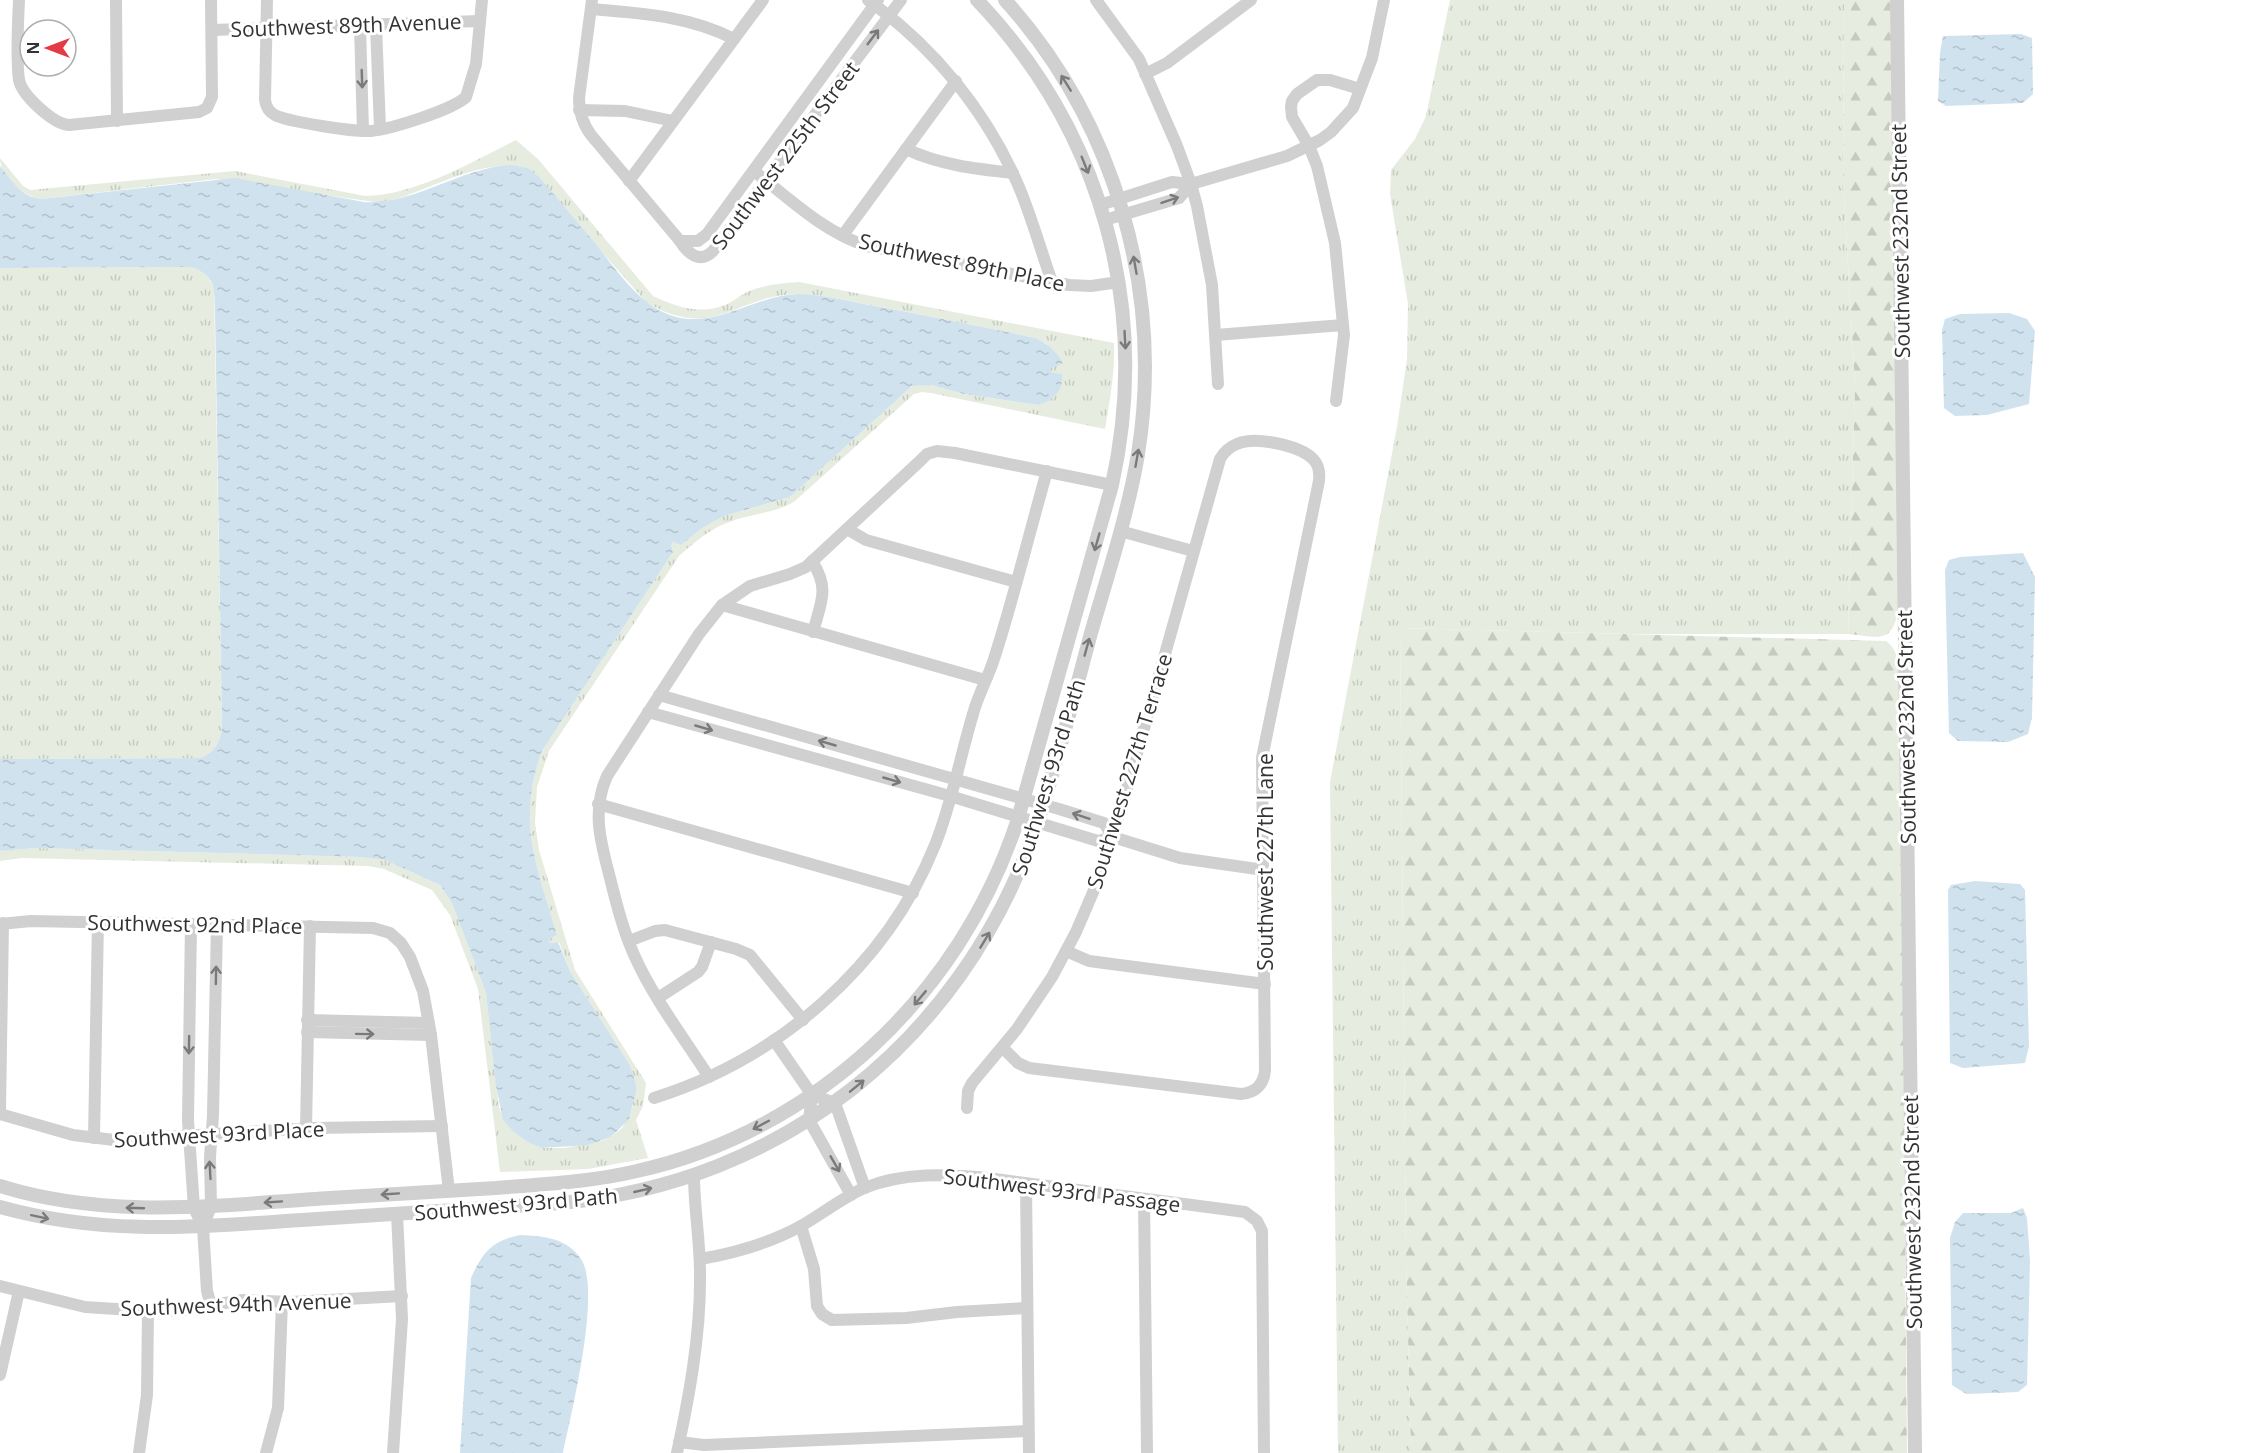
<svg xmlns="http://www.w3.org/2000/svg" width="2260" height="1453" font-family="'Open Sans',sans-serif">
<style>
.grass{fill:url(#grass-tufts)}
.forest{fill:url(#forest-firs)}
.water{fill:url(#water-ripples)}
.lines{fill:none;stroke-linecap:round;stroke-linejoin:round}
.minor{stroke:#d0d0d0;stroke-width:12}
.tertiary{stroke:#d0d0d0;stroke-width:14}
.oneway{stroke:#7a7a7a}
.labels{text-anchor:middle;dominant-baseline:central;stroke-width:6;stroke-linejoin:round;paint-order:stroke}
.street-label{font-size:21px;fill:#333;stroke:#fff}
</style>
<defs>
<pattern id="grass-tufts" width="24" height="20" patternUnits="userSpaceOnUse" patternTransform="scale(1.5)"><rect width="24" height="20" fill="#e6ecdf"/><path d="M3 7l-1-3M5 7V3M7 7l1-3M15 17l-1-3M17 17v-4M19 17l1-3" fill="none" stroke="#c6cbc0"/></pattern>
<pattern id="forest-firs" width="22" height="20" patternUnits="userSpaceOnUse" patternTransform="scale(1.5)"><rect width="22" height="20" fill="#e6ecdf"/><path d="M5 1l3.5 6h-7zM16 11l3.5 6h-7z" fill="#c6cbc0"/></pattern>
<pattern id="water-ripples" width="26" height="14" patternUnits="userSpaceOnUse" patternTransform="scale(1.5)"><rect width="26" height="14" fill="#cfe2ee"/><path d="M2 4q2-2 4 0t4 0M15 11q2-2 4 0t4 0" fill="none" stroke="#b2c2cd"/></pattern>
</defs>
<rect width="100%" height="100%" fill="#fff"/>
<g class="grass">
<path d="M1450,0H1844L1843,180L1855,385L1848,634H1628L1400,628L1406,1259L1411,1453H1338L1330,782L1397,427L1407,359L1408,304L1390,194L1391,170L1415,139L1426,116Z"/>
<path d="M516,140L538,159L653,296C676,307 700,315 725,305C733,302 740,295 749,291C765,285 782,283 799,282L1114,343C1115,373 1110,400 1105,429L931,393L922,392L914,394L795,501C775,514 751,513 729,522C709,529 694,543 679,556L549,751L537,787L535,823L539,850L575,970L646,1083L643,1106L636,1120L648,1158L588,1169L500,1172L478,989L450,915L432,890L384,869L368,866L21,858L0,861V851L36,848L360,857L385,860L440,885L452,903L486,993L499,1107L504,1120L542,1148H564L601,1141L611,1137L622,1128L632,1109L636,1084L630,1065L571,973L559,942L550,943L549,939L557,935C537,866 516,823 542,751L673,552L671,544L673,542L681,545L701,529L724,516L790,497L912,386L931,385L964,394L1038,405C1048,396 1064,389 1061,374L1051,372L1047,344L1036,338C981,327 926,315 871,305C847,301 822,294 799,294C736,294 714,343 646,302L528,168C476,157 430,192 381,203L216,179L41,199C23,196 0,177 0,158L23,186L30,190L235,171L365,196C413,196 473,162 516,140Z"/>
<path d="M190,267C205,272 209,275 214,290L222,726C220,742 217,750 201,758L0,759V268Z"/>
</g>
<g class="forest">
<path d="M1844,0H1892L1899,605C1893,645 1881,637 1848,634L1855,385L1843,180Z"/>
<path d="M1400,628L1886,641C1896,648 1897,657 1900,669L1907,1453H1411L1406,1259Z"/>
</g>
<g class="water">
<path d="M2021,34L2032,38L2033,94L2023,103L1946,106L1938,101L1940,53L1943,36Z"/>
<path d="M511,165L528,168L539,177C558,199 576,221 595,243C614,267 634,297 661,311C708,336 752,295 798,294C822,294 847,301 870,305C926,315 981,327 1036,338C1048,344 1056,351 1063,363L1051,368V372L1062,374C1064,391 1052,401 1038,405L964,394L931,385L912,386L790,497L724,516L701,529L681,545L673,542L671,544L673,552L542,751C516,823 537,866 557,935L549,939L550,943L558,942L571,973L630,1065L636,1084V1092L629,1119L611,1137L588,1145L542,1148L528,1142L514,1132L503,1120L496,1086L486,993L452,903L440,885L385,860L360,857L36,848L0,851V759L201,758C217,750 220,742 222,726L215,313C214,289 217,275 190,267L0,268V166C12,181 20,196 41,199L235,178L364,202C415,205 459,168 511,165Z"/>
<path d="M2009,313L2027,319L2035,331L2029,404L1987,415L1955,416L1944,408L1942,330L1945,319L1960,314Z"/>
<path d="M2023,553L2035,577L2032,717L2028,734L2008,742L1958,741L1949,733L1945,570L1949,560L1960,557Z"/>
<path d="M1975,881L2020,884L2025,890L2029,1046L2025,1063L1963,1068L1950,1063L1948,890L1951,885Z"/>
<path d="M2023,1208L2027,1218L2030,1261L2027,1385L2018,1392L1966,1394L1952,1385L1950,1238L1955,1222L1963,1213H2011Z"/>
<path d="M520,1235C544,1236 567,1238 581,1259C602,1290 571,1415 563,1453H460L471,1278C483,1252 492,1241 520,1235Z"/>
</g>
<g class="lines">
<g class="minor">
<path d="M19,0C18,22 16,59 19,80C22,95 53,124 69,125L199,112L207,108L212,97L211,0"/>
<path d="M116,0L117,121"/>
<path d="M267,0L265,100C266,107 269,112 275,115C288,122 355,132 371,131C391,129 452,110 466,97L476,64L482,0"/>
<path d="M592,0L579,98C579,112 582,123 591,135L680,241C688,254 700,264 713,251L901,0"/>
<path d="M868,0C934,47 987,112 1019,187C1032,218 1041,251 1052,282"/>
<path d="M1096,0L1139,59L1177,146L1191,184L1197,206L1212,285L1218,384"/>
<path d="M591,9C641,13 689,16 734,39"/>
<path d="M360,26L363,131"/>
<path d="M376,26L380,129"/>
<path d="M212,30L480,21"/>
<path d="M1145,74L1167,63L1251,0"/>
<path d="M579,110L625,111L673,121"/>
<path d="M906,149C940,165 976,169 1013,173"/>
<path d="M754,171C788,198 825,233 867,246L1069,285L1091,286L1119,282"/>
<path d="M629,181L763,0"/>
<path d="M1100,205L1172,182L1191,184L1287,156L1320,140L1331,132L1353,108L1372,58L1384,0"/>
<path d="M1105,220L1179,198L1191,184"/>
<path d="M843,235L956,81"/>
<path d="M680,241H698L707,234L878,0"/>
<path d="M1216,335L1343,325"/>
<path d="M1336,401L1344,335L1335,243L1317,166L1309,146L1292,117L1291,107L1292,101L1297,94L1317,80H1330L1360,89"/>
<path d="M847,529L866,540L1016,582"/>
<path d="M1120,531L1193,551"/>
<path d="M812,561C830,589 821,602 813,632"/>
<path d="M722,605L985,680"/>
<path d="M659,695L1059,809L1104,823L1113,837"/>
<path d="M648,712L950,796L1098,841L1113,837L1180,858L1264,870"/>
<path d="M598,804L913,893"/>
<path d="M0,924L31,921L373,928L390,933L401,943L410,957L423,991L431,1035L449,1191"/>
<path d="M191,924L188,1120L194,1208L203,1227L207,1291L211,1305"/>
<path d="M629,941L655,931L665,930L736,949L750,955L803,1020"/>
<path d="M1066,951L1089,961L1265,984"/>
<path d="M658,998L698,972L702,967L711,942"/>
<path d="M307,1020L429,1023"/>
<path d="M307,1032L431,1035"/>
<path d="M774,1040L812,1095"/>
<path d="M709,1077C684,1038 654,999 635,957C623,931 616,902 609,874C600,840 592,810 607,776L699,634L722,605L750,586L790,574L806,567L920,461L927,454L937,451L955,453L1112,485"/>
<path d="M812,1095L835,1103L865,1188"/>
<path d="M812,1095L809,1120L851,1195"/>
<path d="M654,1098C778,1059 886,967 935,845C952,803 960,757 973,714C978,695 988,678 994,659C1014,597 1029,534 1047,471"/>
<path d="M967,1108L968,1091L972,1083L1017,1029L1052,977L1076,932L1097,883L1123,803L1220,459C1224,452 1229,447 1237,444C1255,436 1299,445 1313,459C1319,465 1320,472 1319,481L1262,758L1265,1070C1264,1084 1256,1093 1241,1094L1029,1068L1018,1063L1003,1048"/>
<path d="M0,1109L3,923"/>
<path d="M0,1114L73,1135L114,1140L314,1128L442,1126"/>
<path d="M306,1129L310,926"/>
<path d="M94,1138L98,921"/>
<path d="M1026,1183L1029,1453"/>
<path d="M1144,1199L1147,1453"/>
<path d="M801,1226L814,1269L817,1306L822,1314L832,1320L906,1318L957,1312L1027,1308"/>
<path d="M203,1227L211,1206L210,1157L213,1115L217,924"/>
<path d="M700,1259C735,1253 770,1243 801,1226C822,1214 842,1198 864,1188C904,1172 946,1174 988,1178L1245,1212L1257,1221L1262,1231L1264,1453"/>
<path d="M0,1286L85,1307L148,1311L182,1310L243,1300L291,1302L402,1296"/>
<path d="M0,1375L19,1291"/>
<path d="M679,1442L704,1445L1028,1431"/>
<path d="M139,1453L147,1395L148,1311"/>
<path d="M266,1453L278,1408L282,1302"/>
<path d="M393,1453L402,1319L397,1214"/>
<path d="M677,1453C689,1397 700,1338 700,1281C701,1245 694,1211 694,1175"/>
</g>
<g class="tertiary">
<path d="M1897,0L1915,1453"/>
<path d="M0,1186C108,1220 219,1205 330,1198C385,1195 440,1191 496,1188C543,1184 591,1182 637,1171C816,1131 960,994 1017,822L1112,485C1151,308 1102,131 977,0"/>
<path d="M0,1207C104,1236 196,1227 302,1220C388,1215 474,1208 560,1203C782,1183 959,1042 1034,833C1056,768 1073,700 1091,633C1108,574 1128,514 1138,454C1164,291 1115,122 1005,0"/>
</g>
</g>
<defs><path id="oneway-shaft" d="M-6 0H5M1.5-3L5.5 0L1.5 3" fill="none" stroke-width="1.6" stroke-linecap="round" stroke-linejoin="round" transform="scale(1.5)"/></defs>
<g class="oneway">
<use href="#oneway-shaft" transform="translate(873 37) rotate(-53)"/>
<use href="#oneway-shaft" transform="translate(362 79) rotate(88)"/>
<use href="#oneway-shaft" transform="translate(1066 83) rotate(-122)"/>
<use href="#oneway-shaft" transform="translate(1085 165) rotate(68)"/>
<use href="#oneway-shaft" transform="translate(1170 200) rotate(-19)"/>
<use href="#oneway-shaft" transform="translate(1135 265) rotate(-100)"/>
<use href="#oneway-shaft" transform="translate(1125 340) rotate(87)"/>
<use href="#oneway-shaft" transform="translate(1137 458) rotate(-80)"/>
<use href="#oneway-shaft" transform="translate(1097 542) rotate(106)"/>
<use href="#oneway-shaft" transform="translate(1087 647) rotate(-74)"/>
<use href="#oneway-shaft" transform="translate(704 728) rotate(16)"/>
<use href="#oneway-shaft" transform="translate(827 743) rotate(-164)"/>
<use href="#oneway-shaft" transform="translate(892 780) rotate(16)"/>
<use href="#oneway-shaft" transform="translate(1081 816) rotate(-162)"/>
<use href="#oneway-shaft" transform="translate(985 940) rotate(-59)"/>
<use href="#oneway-shaft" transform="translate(216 975) rotate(-89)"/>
<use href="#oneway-shaft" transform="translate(920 998) rotate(130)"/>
<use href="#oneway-shaft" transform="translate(365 1034) rotate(1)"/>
<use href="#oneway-shaft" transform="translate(189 1045) rotate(91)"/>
<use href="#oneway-shaft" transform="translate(857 1086) rotate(-39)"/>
<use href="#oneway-shaft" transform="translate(761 1125) rotate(152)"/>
<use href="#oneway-shaft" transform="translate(835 1164) rotate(60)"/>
<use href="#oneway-shaft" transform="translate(210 1170) rotate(-93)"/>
<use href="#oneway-shaft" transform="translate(643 1190) rotate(-13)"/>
<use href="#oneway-shaft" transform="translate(390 1194) rotate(176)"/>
<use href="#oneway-shaft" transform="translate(273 1202) rotate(176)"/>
<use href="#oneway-shaft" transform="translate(135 1208) rotate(-178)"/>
<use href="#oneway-shaft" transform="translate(40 1217) rotate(12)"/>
</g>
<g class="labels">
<g class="street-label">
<text transform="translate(346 25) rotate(-2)">Southwest 89th Avenue</text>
<text transform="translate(785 155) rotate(-53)">Southwest 225th Street</text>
<text transform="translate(1900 241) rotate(-91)">Southwest 232nd Street</text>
<text transform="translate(962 262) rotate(12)">Southwest 89th Place</text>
<text transform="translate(1906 727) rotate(-91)">Southwest 232nd Street</text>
<text transform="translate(1129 771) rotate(-73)">Southwest 227th Terrace</text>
<text transform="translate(1048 777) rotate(-73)">Southwest 93rd Path</text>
<text transform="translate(1265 862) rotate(-90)">Southwest 227th Lane</text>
<text transform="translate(195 924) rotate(1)">Southwest 92nd Place</text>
<text transform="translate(219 1134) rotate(-3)">Southwest 93rd Place</text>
<text transform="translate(1062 1190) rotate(7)">Southwest 93rd Passage</text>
<text transform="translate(516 1204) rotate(-5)">Southwest 93rd Path</text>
<text transform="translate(1912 1212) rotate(-91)">Southwest 232nd Street</text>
<text transform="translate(236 1304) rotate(-2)">Southwest 94th Avenue</text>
</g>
</g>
<g transform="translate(48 48) rotate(270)"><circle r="28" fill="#ffffff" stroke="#adadad" stroke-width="1.5"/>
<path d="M0-4.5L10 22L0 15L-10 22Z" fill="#e63946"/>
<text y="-9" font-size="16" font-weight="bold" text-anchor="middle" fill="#333333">N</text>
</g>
</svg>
